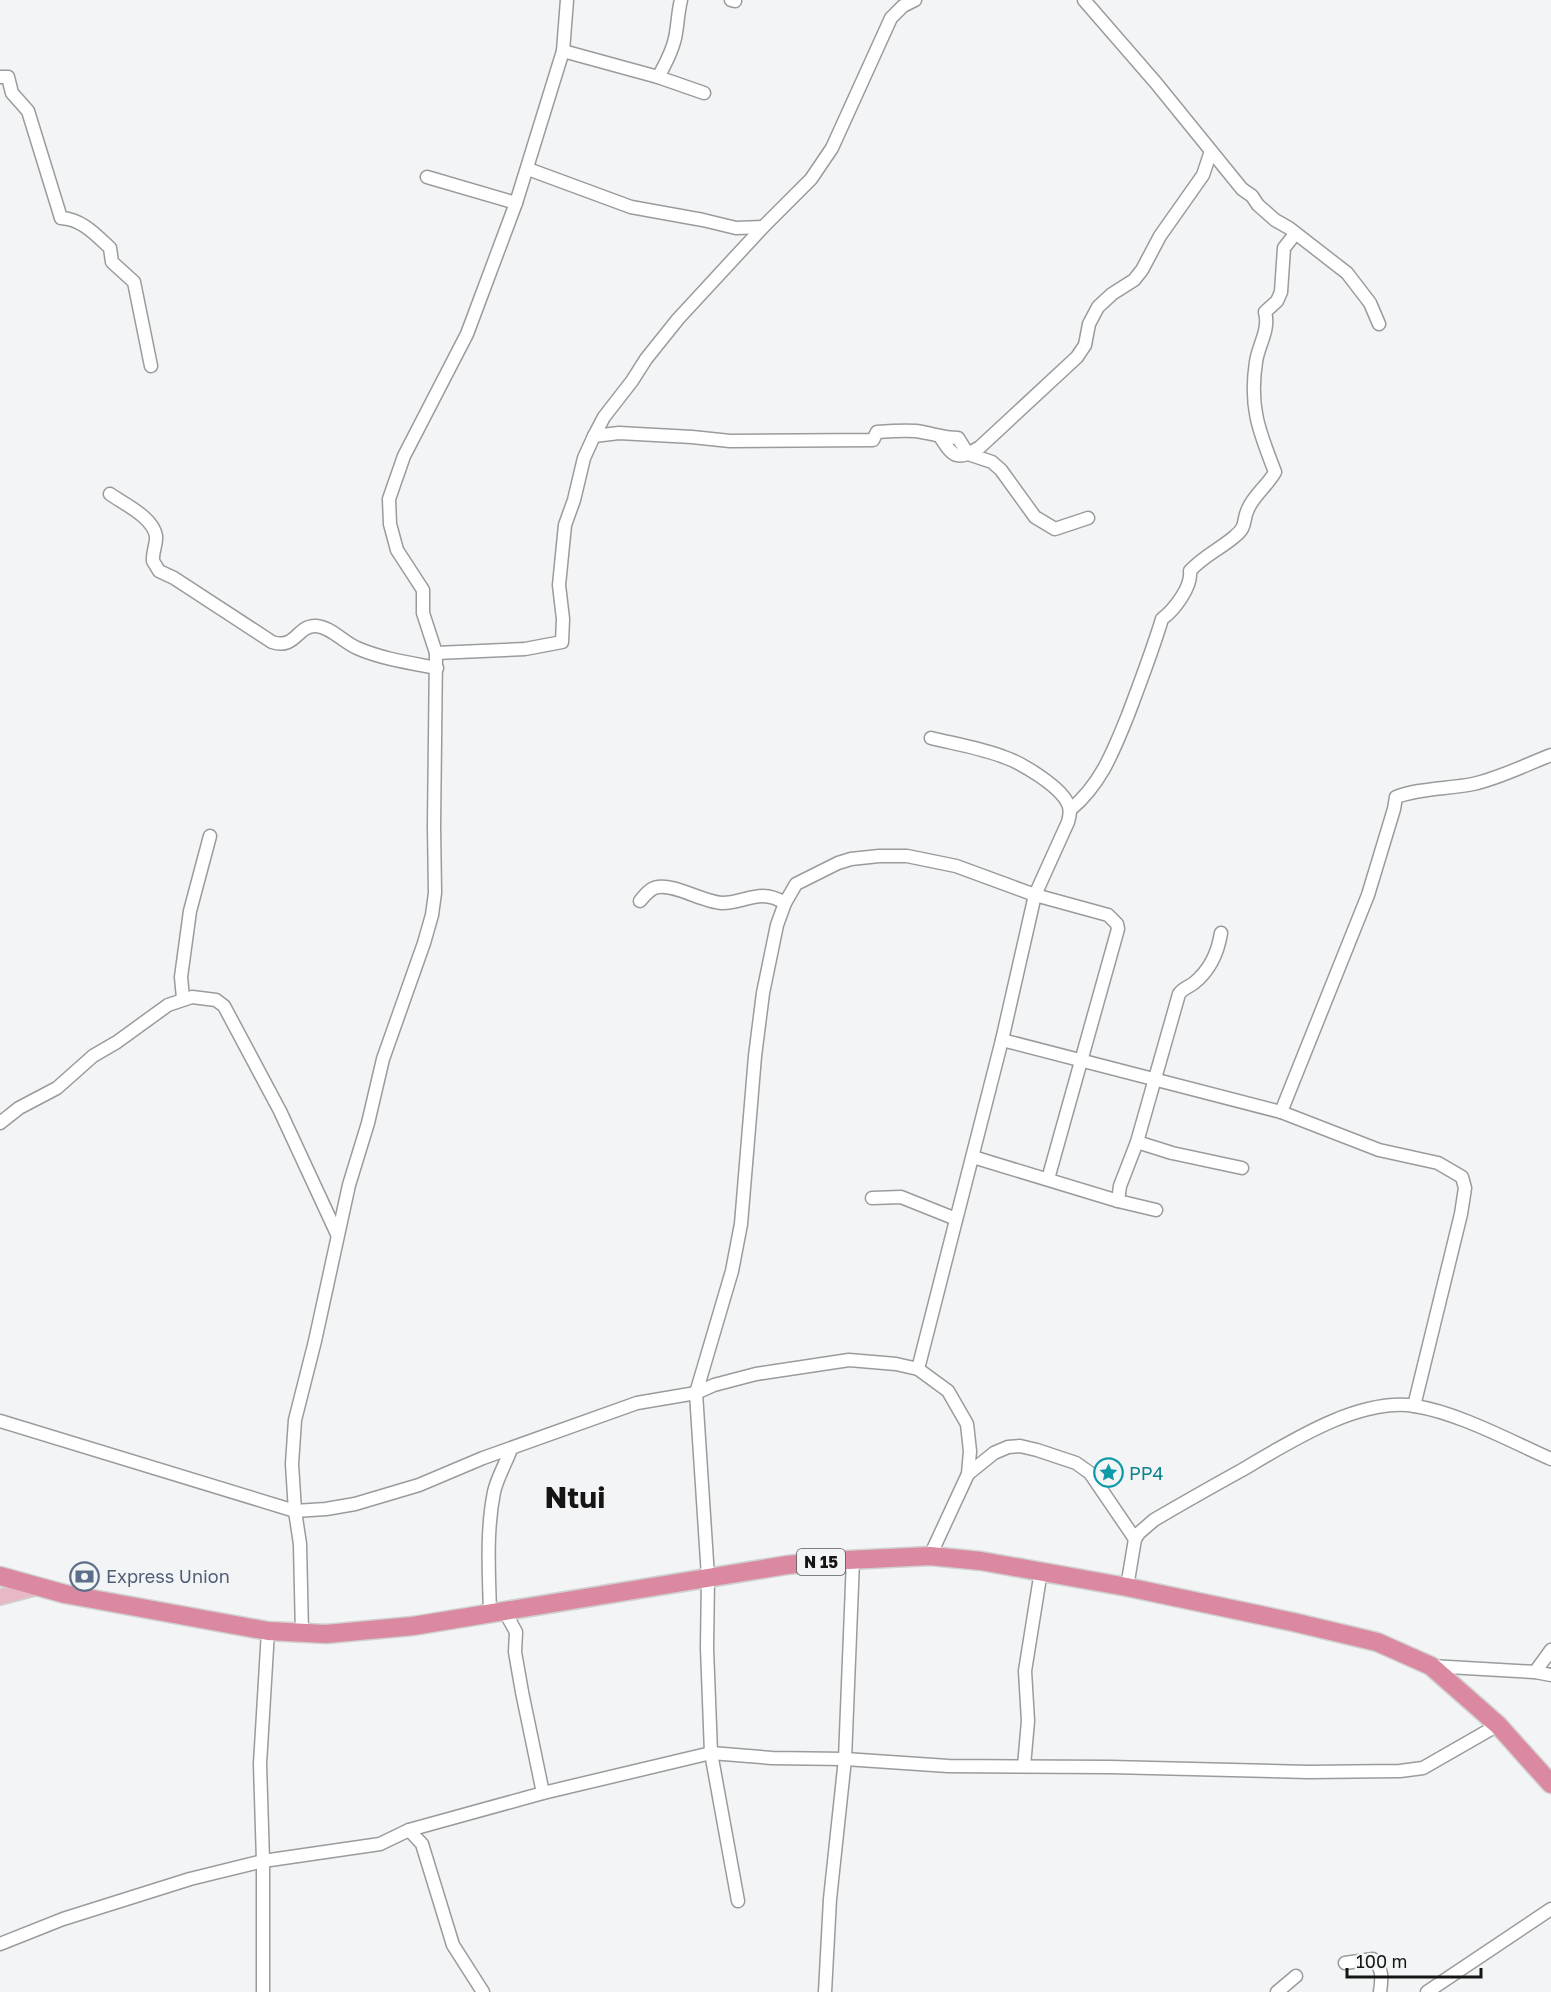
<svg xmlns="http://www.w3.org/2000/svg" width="1551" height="1992" font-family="'Golos Text',sans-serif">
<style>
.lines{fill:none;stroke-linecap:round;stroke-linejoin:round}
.minor-casing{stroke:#999b9c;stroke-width:15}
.major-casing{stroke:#d0d0d0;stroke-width:18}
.highway-casing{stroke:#d0d0d0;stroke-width:21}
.minor{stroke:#fff;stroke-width:12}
.major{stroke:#e9b8c6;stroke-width:15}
.highway{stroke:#db89a0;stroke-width:18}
.labels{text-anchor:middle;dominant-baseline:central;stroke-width:5;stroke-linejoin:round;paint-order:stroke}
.shield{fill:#f3f4f5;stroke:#585858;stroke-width:1.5}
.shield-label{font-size:16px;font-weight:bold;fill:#151515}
.culture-label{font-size:18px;fill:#0d838f;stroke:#f3f4f5;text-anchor:start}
.service-label{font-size:18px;fill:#4e5e75;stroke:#f3f4f5;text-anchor:start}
.town-label{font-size:30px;font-weight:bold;fill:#151515;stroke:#f3f4f5}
</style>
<rect width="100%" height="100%" fill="#f3f4f5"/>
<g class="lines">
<defs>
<g id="minor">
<path d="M731,0L735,1"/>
<path d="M1084,0L1156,83L1242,189L1252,196L1258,205L1275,220L1289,228L1347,273L1370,303L1379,324"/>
<path d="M563,51L658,77L704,93"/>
<path d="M0,77H8L12,93L28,111L61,218C82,219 96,235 110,248L112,262L134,282L151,366"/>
<path d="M658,77C665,65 674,47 676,33C678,21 678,12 681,0"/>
<path d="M528,169L631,207L703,220L736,228L763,227"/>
<path d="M427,177L516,203"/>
<path d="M594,436L619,433L692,437L730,441L873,440L877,432C890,431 903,430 916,431C931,433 943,438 958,438L968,454L992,462L1001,470L1035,517L1055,529L1088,518"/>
<path d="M941,438C954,459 959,460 980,447L1077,357L1085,345L1089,324L1098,307L1112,294L1134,280L1142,270L1160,236L1203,175L1211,151"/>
<path d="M110,494C124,504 153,517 156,536C157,544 152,552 153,561L159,571L174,578L272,642C296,650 297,625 316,626C331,627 343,642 357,648C382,659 411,663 437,668"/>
<path d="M436,653L525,649L562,642L563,619L559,585L565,525L574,500L584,458L594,436L604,417L632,381L646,359L678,319L763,227L811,179L832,148L891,18L903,6L915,0"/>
<path d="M1070,810C1101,784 1113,752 1128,715C1140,683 1152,652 1162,619C1174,610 1192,587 1190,571C1202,557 1220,549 1234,537C1248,526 1242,521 1248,509C1254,495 1268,485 1275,472C1259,431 1249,407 1256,362C1258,345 1270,331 1265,312L1277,301L1281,292L1284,248L1295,234"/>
<path d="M640,901C645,895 650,888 658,887C675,884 703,902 722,903C746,903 759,887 785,903"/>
<path d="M183,998L181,977L190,911L210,836"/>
<path d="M1002,1040L1281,1112L1379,1150L1438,1163L1462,1177L1465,1188L1461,1214L1414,1406"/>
<path d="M1281,1112L1368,895L1394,809L1396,797C1420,788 1448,789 1473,784C1500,778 1525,765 1551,755"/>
<path d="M0,1123L19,1108L57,1088L93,1056L117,1042L168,1005L192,997L216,1000L224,1006L280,1111L337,1234"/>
<path d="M1137,1142L1172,1153L1242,1168"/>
<path d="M973,1157L1118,1201L1156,1210"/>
<path d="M872,1198L901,1197L956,1219"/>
<path d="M1118,1201L1120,1186L1137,1142L1179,994C1183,988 1189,987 1194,983C1210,970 1218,952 1221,933"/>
<path d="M918,1369L1002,1040L1035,895L1068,822C1070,815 1071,810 1068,804C1061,787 1022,763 1004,757C981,748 956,744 931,738"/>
<path d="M0,1421L295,1511L326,1509L355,1504L419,1485L483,1458L637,1403L696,1393L714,1385L756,1374L849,1360L896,1364L918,1369L948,1391L967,1424L970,1451L968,1474L930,1556"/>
<path d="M968,1474L994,1453L1008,1447L1020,1446L1037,1450L1076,1463L1090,1473L1135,1539"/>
<path d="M1127,1587L1135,1539L1139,1533L1154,1520C1183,1503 1213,1486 1242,1470C1288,1443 1359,1397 1415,1406C1459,1413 1510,1441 1551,1459"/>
<path d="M505,1612L516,1632L515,1652L522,1692L543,1793"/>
<path d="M490,1613C489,1573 486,1532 494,1492C497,1478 506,1463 511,1449"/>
<path d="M302,1634L300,1544L295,1511L292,1464L295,1420L315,1341L349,1185L368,1123L383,1059L424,943L432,915L435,893L434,826L436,653L423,613V590L397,550L390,524L389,499L404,456L467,334L516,203L563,51L567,0"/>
<path d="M1431,1666L1535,1672L1551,1675"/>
<path d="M1535,1672L1551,1650"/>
<path d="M1024,1766L1028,1721L1025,1671L1041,1571"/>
<path d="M409,1830L422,1844L453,1945L483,1992"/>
<path d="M738,1901L711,1753L707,1648L708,1577L696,1393L732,1271L741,1224L755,1056L763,993L777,925L785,903L796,884L838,863L851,859L879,856H907L956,866L1035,895L1108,915L1117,924L1118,929L1048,1179"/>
<path d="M0,1944L63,1919L190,1879L263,1861L380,1844L409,1830L543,1793L711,1753L772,1758L845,1759L948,1766L1111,1767L1308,1772L1400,1771L1423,1768L1498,1725"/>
<path d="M1345,1963L1373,1959C1383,1968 1382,1979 1380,1992"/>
<path d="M263,1992V1861L260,1764L268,1631"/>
<path d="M825,1992L830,1899L845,1759L853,1560"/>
<path d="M1277,1992L1296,1976"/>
<path d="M1427,1992L1551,1909"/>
</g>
<path id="major" d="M0,1597L38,1587"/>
<path id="highway" d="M0,1576L65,1594L268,1631L326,1634L413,1626L787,1565L827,1561L930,1556L981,1561L1127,1587L1293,1622L1377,1642L1431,1666L1498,1725L1551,1784"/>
</defs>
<use href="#minor" class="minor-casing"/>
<use href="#major" class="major-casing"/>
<use href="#highway" class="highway-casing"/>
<use href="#minor" class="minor"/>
<use href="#major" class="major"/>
<use href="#highway" class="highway"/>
</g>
<defs>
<symbol id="sight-ring" viewBox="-11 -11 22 22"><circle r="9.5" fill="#f3f4f5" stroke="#0f9aa8" stroke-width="1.5"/><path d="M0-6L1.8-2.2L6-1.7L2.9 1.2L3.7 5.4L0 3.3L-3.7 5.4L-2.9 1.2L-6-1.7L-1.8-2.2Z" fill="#0f9aa8"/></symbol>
<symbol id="bank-ring" viewBox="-11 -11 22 22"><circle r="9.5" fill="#f3f4f5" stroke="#5c6f8a" stroke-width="1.5"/><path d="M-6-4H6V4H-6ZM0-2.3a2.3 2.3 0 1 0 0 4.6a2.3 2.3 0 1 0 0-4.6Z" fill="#5c6f8a"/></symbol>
</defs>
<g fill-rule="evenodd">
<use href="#sight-ring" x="1092" y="1456" width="33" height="33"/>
<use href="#bank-ring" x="68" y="1560" width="33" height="33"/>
</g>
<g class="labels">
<rect class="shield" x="797" y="1549" width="48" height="26" rx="4.5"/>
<g class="shield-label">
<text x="821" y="1562">N 15</text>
</g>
<g class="culture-label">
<text x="1129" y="1473">PP4</text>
</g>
<g class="service-label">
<text x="106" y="1576">Express Union</text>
</g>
<g class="town-label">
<text x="575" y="1497">Ntui</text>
</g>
</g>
<path d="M1347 1968v9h134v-9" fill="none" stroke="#151515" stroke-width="3"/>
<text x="1356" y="1968" font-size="18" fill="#151515" stroke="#f3f4f5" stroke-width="4.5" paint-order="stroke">100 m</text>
</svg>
